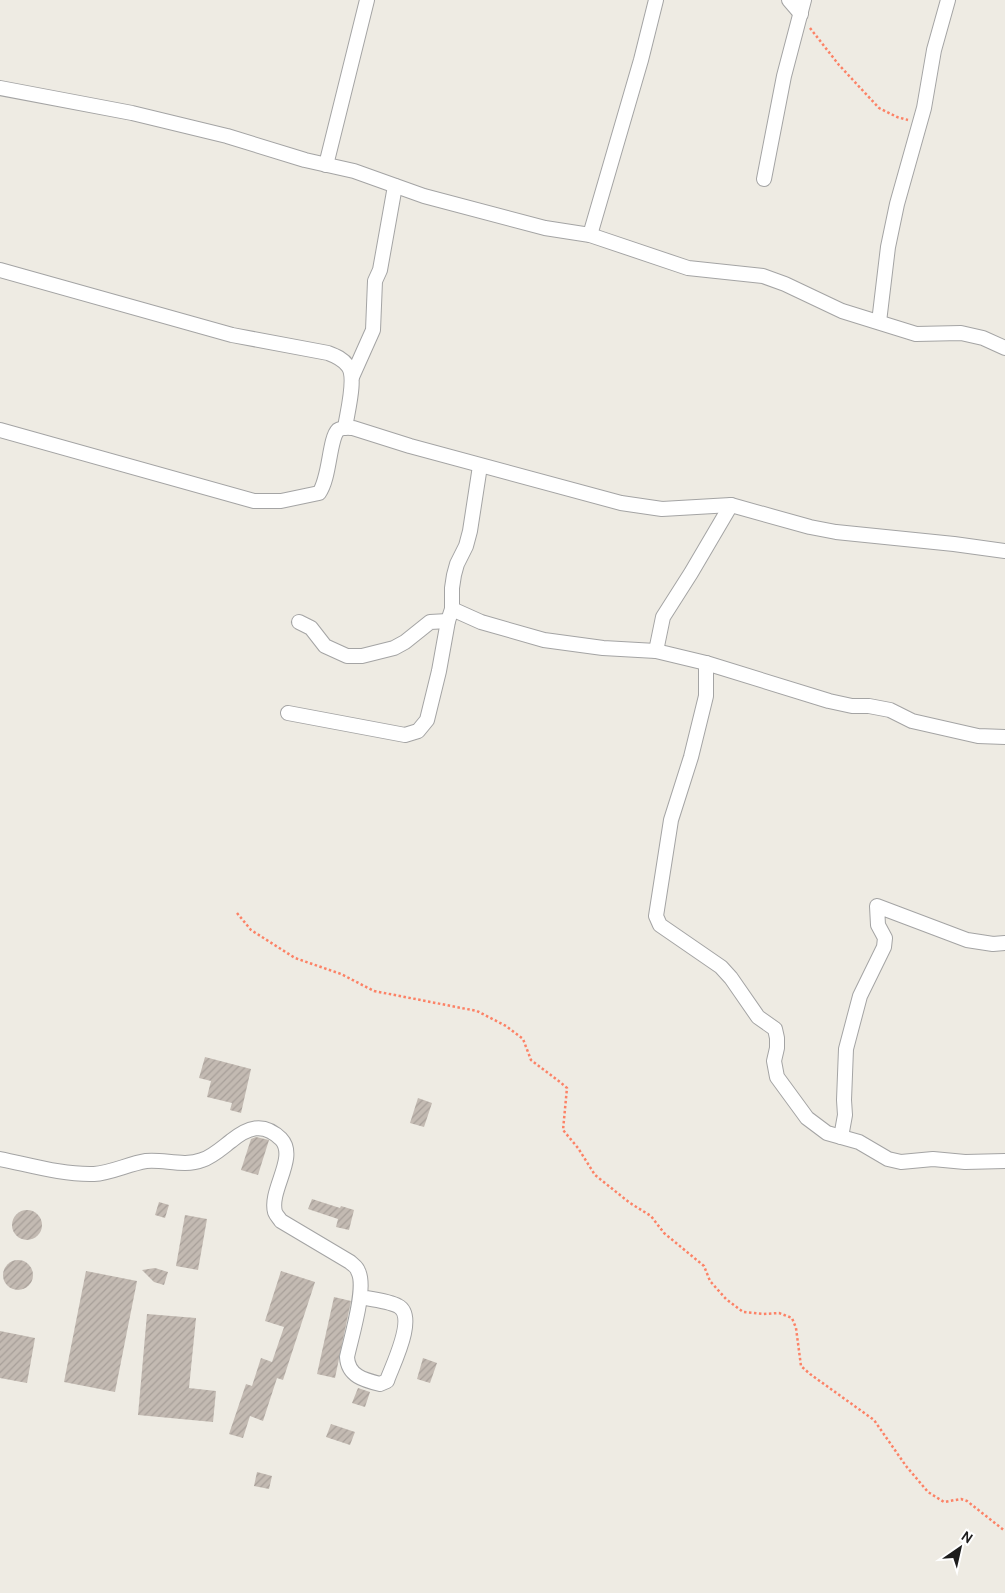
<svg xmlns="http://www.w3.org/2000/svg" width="1005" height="1593" font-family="Cabin,sans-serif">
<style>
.building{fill:url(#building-hatch)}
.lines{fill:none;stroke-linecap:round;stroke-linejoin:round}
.minor-casing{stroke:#a4a4a4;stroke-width:16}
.path{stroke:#fc8266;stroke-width:2.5;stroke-dasharray:2.5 2.5;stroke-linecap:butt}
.minor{stroke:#fff;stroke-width:14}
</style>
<defs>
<pattern id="building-hatch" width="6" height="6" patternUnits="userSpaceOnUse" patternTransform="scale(1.25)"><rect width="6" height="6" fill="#c3bab2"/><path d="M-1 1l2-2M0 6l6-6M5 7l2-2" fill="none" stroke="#a79f99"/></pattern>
</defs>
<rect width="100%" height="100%" fill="#eeebe3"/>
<g class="building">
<path d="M205,1057L251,1069L241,1113L230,1110L232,1103L207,1097L211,1081L199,1078Z"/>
<path d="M418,1098L432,1103L424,1127L410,1123Z"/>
<path d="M256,1137L269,1140L258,1175L241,1170L251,1139Z"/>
<path d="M312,1199L340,1208L341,1206L354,1210L349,1230L336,1227L338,1219L308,1209Z"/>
<path d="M159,1202L169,1205L165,1218L155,1215Z"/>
<circle cx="27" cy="1225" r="15"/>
<path d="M185,1215L207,1219L198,1270L176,1266Z"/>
<circle cx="18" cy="1275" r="15"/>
<path d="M155,1268L168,1272L164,1285L154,1282L142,1270Z"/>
<path d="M86,1271L137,1281L115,1392L64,1382Z"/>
<path d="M281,1271L315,1282L283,1380L277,1378L263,1421L250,1416L243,1438L229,1434L246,1384L252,1386L261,1358L272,1362L284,1327L265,1321Z"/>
<path d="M334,1297L351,1301L335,1378L317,1374Z"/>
<path d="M147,1314L196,1318L189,1388L216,1391L213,1422L138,1415Z"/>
<path d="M0,1331L35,1338L27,1383L0,1378Z"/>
<path d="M423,1358L437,1363L430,1383L417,1379Z"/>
<path d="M358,1388L370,1392L365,1407L352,1403Z"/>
<path d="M331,1424L355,1432L350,1445L326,1437Z"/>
<path d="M257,1472L272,1476L269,1489L254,1486Z"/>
</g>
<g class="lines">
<defs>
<g id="minor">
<path d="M789,0L801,14"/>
<path d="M0,88L132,113L227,136L305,160L354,171L424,196L545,228L590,235L688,268L763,276L785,284L842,311L916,334L961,333L983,338L1005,348"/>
<path d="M326,165L367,0"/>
<path d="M764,179L784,76L804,0"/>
<path d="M590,235L641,60L656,0"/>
<path d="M0,270L232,335L328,353C336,356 343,359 348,366C357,377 347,413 345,428"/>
<path d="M879,322L888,247L897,204L924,108L934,50L948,0"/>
<path d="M352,377L373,330L375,281L380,270L395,186"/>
<path d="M0,430L254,501H281L319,493C330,478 329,439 338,430C342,427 349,428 353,428L410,446L621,503L662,509L731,505L810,527L836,532L954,544L1005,551"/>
<path d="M452,609L481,622L544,640L603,648L656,651L706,663L829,701L852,706H869L890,710L912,721L978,736L1005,737"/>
<path d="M299,622L311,628L325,646L347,656H362L394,648L405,642L430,622L448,621"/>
<path d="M656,651L663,617L691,573L731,505"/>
<path d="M706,663V696L691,757L671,820L656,916L660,925L721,967L731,978L758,1017L775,1029L777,1038V1048L774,1061L777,1077L807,1118L827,1133L859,1142L888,1159L901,1162L933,1159L965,1162L1005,1161"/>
<path d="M288,713L405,735L418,731L427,720L439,671L448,621L452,609V588L454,575L457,564L466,546L470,531L480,466"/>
<path d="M841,1137L845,1115L844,1100L846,1049L860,996L884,947L885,938L878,925L877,906L967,940L993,944L1005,943"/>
<path d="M0,1159C30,1165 63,1175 94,1174C111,1173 128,1164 146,1161C164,1159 184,1167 202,1160C212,1157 223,1147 231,1141C247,1128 263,1121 281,1139C298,1157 269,1190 275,1212C276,1215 279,1218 281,1221L350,1262C353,1265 357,1267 358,1271C367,1287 351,1338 347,1357C348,1376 364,1380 380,1384L387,1381L388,1378C394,1362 417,1316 398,1306C389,1301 371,1299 360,1297"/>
</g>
</defs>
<use href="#minor" class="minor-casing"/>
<g class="path">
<path d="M810,28L839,65L879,108L897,117L908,120"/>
<path d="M237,913L251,930L295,958L341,974L374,991L477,1011L506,1026L523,1039L531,1060L560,1082L567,1088L563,1130L578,1148L595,1175L630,1203L651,1216L664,1233L704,1266L710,1281L726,1299L743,1312L763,1314L779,1313L792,1318L796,1328L801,1366L810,1374L874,1420L906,1466L928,1492L944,1502L961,1499L967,1501L1005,1531"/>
</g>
<use href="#minor" class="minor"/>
</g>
<g transform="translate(960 1548) rotate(34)" stroke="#ffffff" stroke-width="4" paint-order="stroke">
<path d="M0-4L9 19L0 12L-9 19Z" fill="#1d1d1d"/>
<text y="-8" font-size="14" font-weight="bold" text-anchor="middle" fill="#1d1d1d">N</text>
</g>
</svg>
